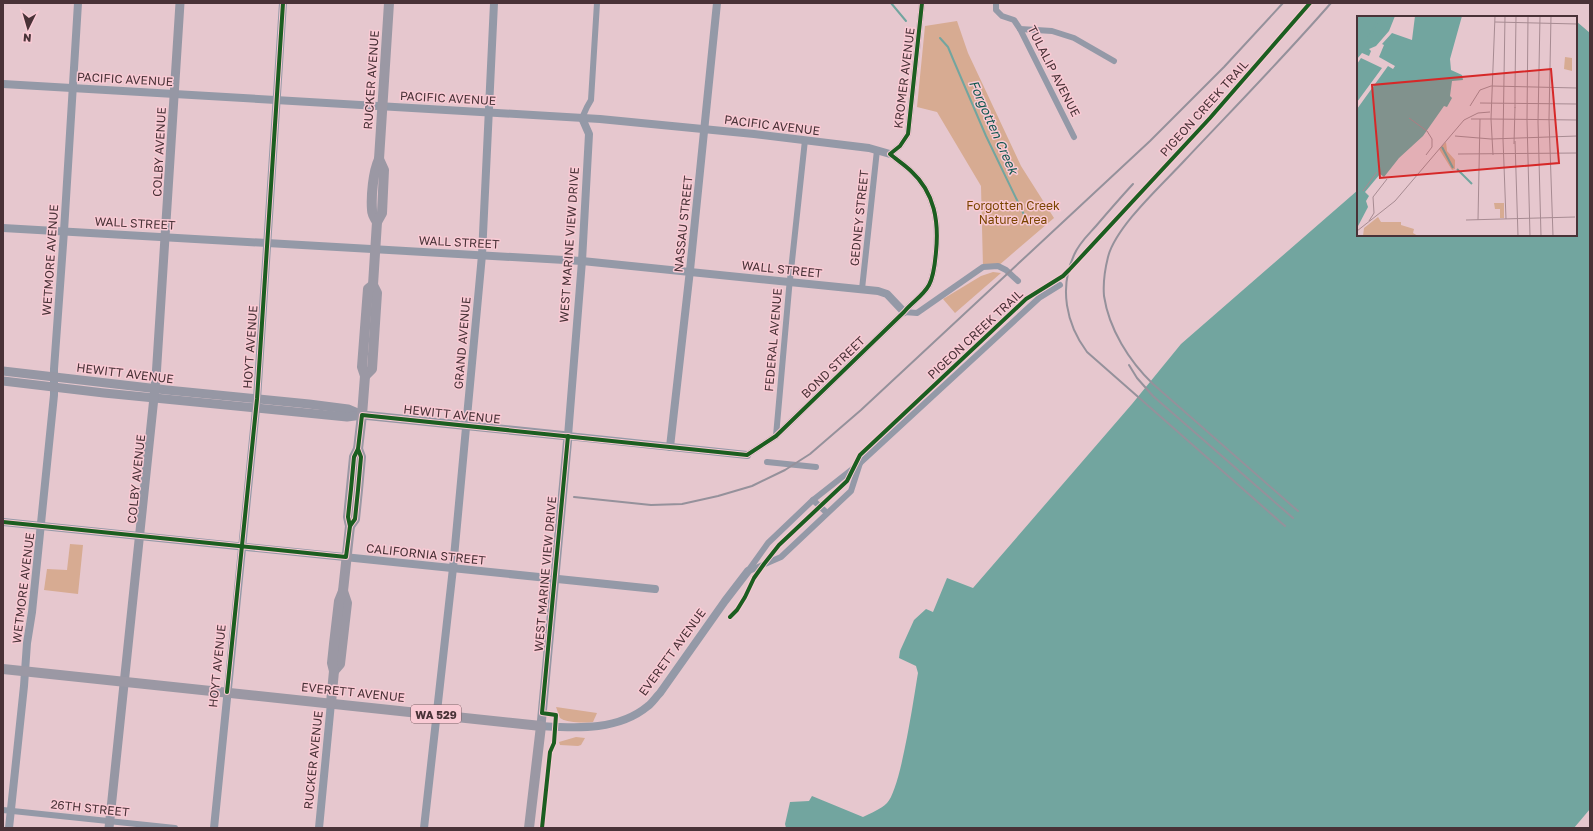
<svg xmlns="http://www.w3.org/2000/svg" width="1593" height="831" font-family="'Golos Text',sans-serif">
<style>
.green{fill:#d7ab92}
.water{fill:#72a59f}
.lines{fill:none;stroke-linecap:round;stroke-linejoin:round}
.stream{stroke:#72a59f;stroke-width:2}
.minor{stroke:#9499a7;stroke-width:6}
.tertiary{stroke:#9499a7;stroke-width:8}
.secondary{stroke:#9697a4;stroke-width:9}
.primary{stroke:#9b98a4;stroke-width:10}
.rail{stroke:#95919b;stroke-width:2}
.cycleway-casing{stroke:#f9cad4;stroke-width:6}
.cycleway{stroke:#1b5e20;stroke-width:4}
.labels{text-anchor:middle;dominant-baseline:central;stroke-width:3;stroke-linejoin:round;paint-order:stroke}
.shield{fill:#f9cad4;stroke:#7e6066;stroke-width:1}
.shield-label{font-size:11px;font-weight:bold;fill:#493237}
.street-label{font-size:12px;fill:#493237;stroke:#f9cad4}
.park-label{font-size:12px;fill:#794400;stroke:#f9cad4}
.water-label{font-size:13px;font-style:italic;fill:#0f574f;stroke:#f9cad4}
.inset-river{fill:none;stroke:#72a59f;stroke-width:2}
.inset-road{fill:none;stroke:#a78b92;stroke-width:1}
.view{fill:#d62828;fill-opacity:0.15;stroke:#d62828;stroke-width:2}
.inset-edge{fill:none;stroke:#493237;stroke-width:2}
</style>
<rect width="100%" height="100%" fill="#e6c7ce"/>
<g class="green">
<path d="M957,21L968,53L1021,166L1054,218L998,266L983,267L981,186L937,112L917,107L925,26Z"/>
<path d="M993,272L1001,273L955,313L943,299L981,276Z"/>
<path d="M70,544L83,545L78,594L44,590L47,569L67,570Z"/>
<path d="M556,707L597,713L593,722C583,723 568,723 560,718Z"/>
<path d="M576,737L585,738L581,745L578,746L560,745L559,742Z"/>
</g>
<path class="water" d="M1576,21L1590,33V809L1574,828H786L785,824L790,802L809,801L812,796L863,817C871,813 881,809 887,803C901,789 914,696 918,673L916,666L899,658L900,651L914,620L926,609L933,612L947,578L973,588L1132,404L1181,344L1358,190V235H1576Z"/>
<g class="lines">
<g class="stream">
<path d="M891,3L906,21"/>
<path d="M940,38L948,47L953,59L986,136L1029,225"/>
</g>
<g class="minor">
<path d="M996,3V10L1002,16L1014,20L1020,29L1074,137"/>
<path d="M1020,29L1052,31L1074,38L1114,61"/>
<path d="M582,118L587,107L591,100L597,3"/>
<path d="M862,289L877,150"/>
<path d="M904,312L917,313L983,267L998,266L1006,270L1018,281"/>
<path d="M776,436L789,289L805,140"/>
<path d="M747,455L776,436L904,312C912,302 923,296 929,285C934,276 935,263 936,252C939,222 935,193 911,171C905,165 897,160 890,154L900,146L908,134L922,3"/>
<path d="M767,462L816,467"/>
<path d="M813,500L827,513"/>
<path d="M748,571L768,543L813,500L860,463L1039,298L1060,285"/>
<path d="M749,571L781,557L851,491L860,463"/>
<path d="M3,810L175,828"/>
</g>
<g class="tertiary">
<path d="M3,84L600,119L754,134L869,148L890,154"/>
<path d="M582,118L589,134L582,261L568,436L747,455"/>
<path d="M3,228L582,261L878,291L887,294L904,312"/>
<path d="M670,447L690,270L717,3"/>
<path d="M3,522L655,589"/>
<path d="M541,726C577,728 618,731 648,706C652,703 656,697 660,693L725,601L748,571"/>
<path d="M9,828L24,686L27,643L32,612L54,395V369L64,231L78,3"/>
<path d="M214,828L257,399L283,3"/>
<path d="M319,828L331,703"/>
<path d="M424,828L453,568L482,255L494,3"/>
</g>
<g class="secondary">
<path d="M3,371L167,390L309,404L348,409L362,415"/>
<path d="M3,381L104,393L347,417L362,415L568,436L541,726"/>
<path d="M109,828L156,378L180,3"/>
</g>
<g class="primary">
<path d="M377,222C375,219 372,214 372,210C371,196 373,172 379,159L389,3"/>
<path d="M365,376L372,369L377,293L373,285L377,222L382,213L384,170L379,159"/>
<path d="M350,526L355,519L358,490L361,457L358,449"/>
<path d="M3,669L541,726L529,828"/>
<path d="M334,671L340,664L347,603L343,591"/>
<path d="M331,703L334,671L332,663L334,644L339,601L343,591L350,526L348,517L354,457L358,449L362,415L365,376L362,367L368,289L373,285"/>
</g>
<g class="rail">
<path d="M1133,184C1120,198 1108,212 1096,226C1088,235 1079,243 1074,255C1059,288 1066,324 1087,352L1285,526"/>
<path d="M1129,365L1137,378L1153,396L1293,518"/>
<path d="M574,497L651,505L682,504L718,496L752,486L785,470L810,454L861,410L1150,141L1224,67L1283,3"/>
<path d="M1298,511L1153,384C1129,361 1109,329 1104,296C1103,284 1105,269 1108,257C1116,226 1163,184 1185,160C1234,108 1284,57 1331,3"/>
</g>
<defs>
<g id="cycleway">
<path d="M3,522L346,557L350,526L348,517L351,489L354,457L358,449L362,415L747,455L776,436L904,312C912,302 923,296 929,285C934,276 935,263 936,252C939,222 935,193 911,171C905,165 897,160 890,154L900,146L908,134L922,3"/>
<path d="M350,526L355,519L358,490L361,457L358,449"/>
<path d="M730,617L737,610L745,597L754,578L764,564L779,545L847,481L860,455L1026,299L1063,276L1069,270L1210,118L1310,3"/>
<path d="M227,692L257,399L283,3"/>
<path d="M542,828L550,752L554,743L556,715L542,713L568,436"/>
</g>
</defs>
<use href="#cycleway" class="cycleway-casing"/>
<use href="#cycleway" class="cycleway"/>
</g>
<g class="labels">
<rect class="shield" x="411" y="705" width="50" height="18" rx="3"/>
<g class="shield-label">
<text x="436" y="714">WA 529</text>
</g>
<g class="street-label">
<text transform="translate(1054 71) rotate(63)">TULALIP AVENUE</text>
<text transform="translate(904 78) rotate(-83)">KROMER AVENUE</text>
<text transform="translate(125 79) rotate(3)">PACIFIC AVENUE</text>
<text transform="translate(371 80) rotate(-86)">RUCKER AVENUE</text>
<text transform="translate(448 98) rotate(3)">PACIFIC AVENUE</text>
<text transform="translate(1204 108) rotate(-48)">PIGEON CREEK TRAIL</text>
<text transform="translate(772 125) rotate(7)">PACIFIC AVENUE</text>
<text transform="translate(159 152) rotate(-87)">COLBY AVENUE</text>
<text transform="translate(859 218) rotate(-84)">GEDNEY STREET</text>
<text transform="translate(135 223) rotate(3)">WALL STREET</text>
<text transform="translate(683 224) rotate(-84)">NASSAU STREET</text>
<text transform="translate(459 242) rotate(3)">WALL STREET</text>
<text transform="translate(569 245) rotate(-86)">WEST MARINE VIEW DRIVE</text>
<text transform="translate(50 260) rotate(-86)">WETMORE AVENUE</text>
<text transform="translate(782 269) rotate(6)">WALL STREET</text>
<text transform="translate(975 334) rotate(-43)">PIGEON CREEK TRAIL</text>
<text transform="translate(773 340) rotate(-85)">FEDERAL AVENUE</text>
<text transform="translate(462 343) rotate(-85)">GRAND AVENUE</text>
<text transform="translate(250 347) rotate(-86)">HOYT AVENUE</text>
<text transform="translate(833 367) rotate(-44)">BOND STREET</text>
<text transform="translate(125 373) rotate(7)">HEWITT AVENUE</text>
<text transform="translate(452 414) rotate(6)">HEWITT AVENUE</text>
<text transform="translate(136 479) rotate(-84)">COLBY AVENUE</text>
<text transform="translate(426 554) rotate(6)">CALIFORNIA STREET</text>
<text transform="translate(545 574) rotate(-85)">WEST MARINE VIEW DRIVE</text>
<text transform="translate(23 588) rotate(-83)">WETMORE AVENUE</text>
<text transform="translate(672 652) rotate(-54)">EVERETT AVENUE</text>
<text transform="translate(217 666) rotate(-84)">HOYT AVENUE</text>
<text transform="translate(353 692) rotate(6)">EVERETT AVENUE</text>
<text transform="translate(313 760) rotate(-84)">RUCKER AVENUE</text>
<text transform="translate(90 808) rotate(6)">26TH STREET</text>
</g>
<g class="park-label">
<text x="1013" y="205">Forgotten Creek<tspan x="1013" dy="14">Nature Area</tspan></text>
</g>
<g class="water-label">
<text transform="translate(994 127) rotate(66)">Forgotten Creek</text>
</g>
</g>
<g transform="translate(1357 16)">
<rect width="220" height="220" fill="#e6c7ce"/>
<path d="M208,41L215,42V55L207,53ZM89,126L90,135L98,144V153L95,154L82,133ZM137,187H147V202H143V193H138ZM21,201L24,206H44V209L57,213L56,217L61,220H6L7,212Z" fill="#d7ab92"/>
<path d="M0,0H38L32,15L19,30L12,33L14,35L12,40L5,37L0,43ZM58,0H105L93,43L94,54L105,59L106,64L95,65L93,80L95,82L90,91L87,90L66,120L42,142L27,161L23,158L8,176L12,180L9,185L11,191L0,212V93L31,50L36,53L38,50L22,41L27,29L25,28L35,17L55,24ZM4,42L25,52L0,86V48Z" fill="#72a59f"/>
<path class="inset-river" d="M0,35L14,18L23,0M85,131L96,152M100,153L115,168"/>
<path class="inset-road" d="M138,0L134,103L220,104M148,0L146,123L149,203M171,0L170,104L173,220M183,0L181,106L184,220M194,0L192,103L196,220M138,6L220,8M134,70L220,72M158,71L159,0M123,87L220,88M113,90L123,74L134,70M158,92V71M52,102L70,115L75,123V131L69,139M114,103H134L136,139M98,120L134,123L220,120M158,125L161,220M157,128L158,91M101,138L220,137M6,175L20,156M109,204L218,201M121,204L123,103M12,205L17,197L16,181L30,163M0,215L38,185L107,104L121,97L133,96"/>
<path class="view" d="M194,53L202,147L23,162L15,69Z"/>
<rect width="220" height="220" class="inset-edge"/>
</g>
<rect width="1593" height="831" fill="none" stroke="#493237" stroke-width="8"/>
<g transform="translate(28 28) rotate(185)" stroke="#f9cad4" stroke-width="3" paint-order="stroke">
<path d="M0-3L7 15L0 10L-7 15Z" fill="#493237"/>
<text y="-6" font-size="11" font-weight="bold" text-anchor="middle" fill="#493237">N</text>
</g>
</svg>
